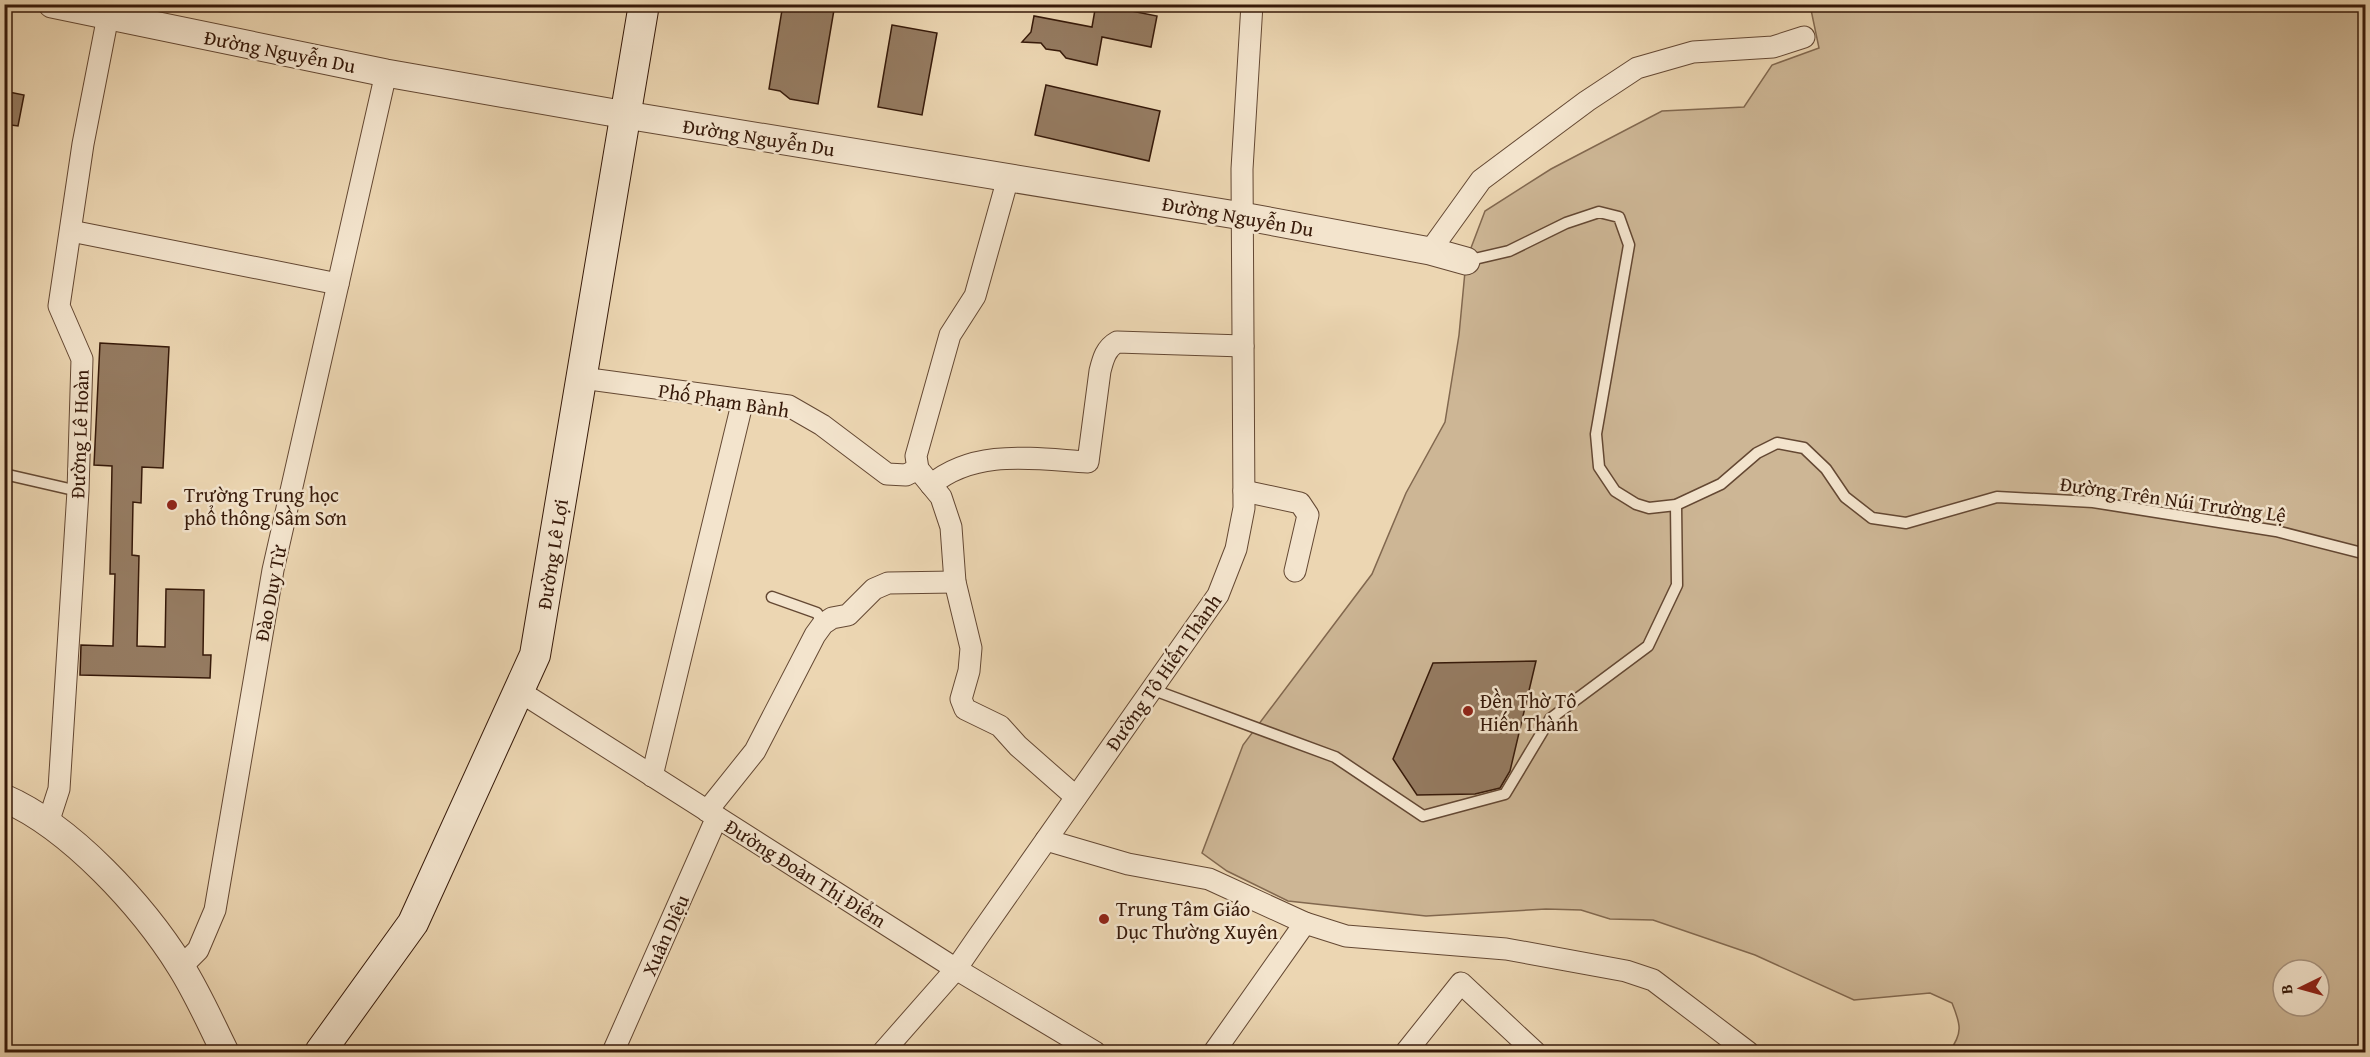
<svg xmlns="http://www.w3.org/2000/svg" width="2370" height="1057" font-family="'Gentium Book Plus',serif">
<style>
.green{fill:#cdb695;stroke:#82684f;stroke-width:1.5;fill-rule:evenodd}
.building{fill:#957b61;stroke:#361909;stroke-width:1.5}
.lines{fill:none;stroke-linecap:round;stroke-linejoin:round}
.service-casing{stroke:#644833;stroke-width:13}
.minor-casing{stroke:#644833;stroke-width:23}
.tertiary-casing{stroke:#644833;stroke-width:29}
.secondary-casing{stroke:#361909;stroke-width:32}
.service{stroke:#f3e4cd;stroke-width:10}
.minor{stroke:#f3e4cd;stroke-width:21}
.tertiary{stroke:#f3e4cd;stroke-width:27}
.secondary{stroke:#f3e4cd;stroke-width:30}
.poi-dot{fill:#8f2418;stroke:#f3e4cd;stroke-width:2}
.labels{text-anchor:middle;dominant-baseline:central;stroke-width:5;stroke-linejoin:round;paint-order:stroke}
.street-label{font-size:20px;fill:#361909;stroke:#f3e4cd}
.poi-label{font-size:20px;fill:#361909;stroke:#f3e4cd;text-anchor:start}
</style>
<rect width="100%" height="100%" fill="#ecd6b2"/>
<filter id="stains"><feTurbulence type="fractalNoise" baseFrequency=".00333" numOctaves="4"/><feColorMatrix values="0 0 0 0 .2 0 0 0 0 .09 0 0 0 0 .02 0 0 0 .5 -.17"/></filter>
<radialGradient id="worn" r=".72"><stop offset=".6" stop-color="#630" stop-opacity="0"/><stop offset="1" stop-color="#630" stop-opacity=".3"/></radialGradient>
<path class="green" d="M1810,5H2365V1052H1949C1963,1033 1961,1025 1952,1003L1930,993L1854,1000L1755,955L1653,920L1610,919L1581,910L1546,909L1426,916L1288,901L1227,871L1202,853L1243,745L1372,574L1406,493L1445,422L1459,335L1466,261L1485,211L1551,169L1662,111L1744,107L1772,65L1819,48ZM2283,970H2319V1006H2283Z"/>
<g class="building">
<path d="M783,4H835L818,104L790,99L780,91L769,89Z"/>
<path d="M1096,4L1157,16L1151,47L1102,37L1097,65L1066,58L1060,51L1046,49L1041,43L1022,42L1031,32L1034,16L1092,27Z"/>
<path d="M892,25L937,33L922,115L878,107Z"/>
<path d="M1046,85L1160,111L1149,161L1035,135Z"/>
<path d="M4,91L24,95L18,126L4,124Z"/>
<path d="M100,343L169,347L163,468L142,467L141,503L133,502L132,555L139,556L137,646L165,647L166,589L204,590L203,655H211L210,678L80,675L81,645L113,646L115,574H110L112,466L94,465Z"/>
<path d="M1536,661L1510,771L1500,788L1475,794L1417,795L1393,759L1433,663Z"/>
</g>
<g class="lines">
<defs>
<g id="service">
<path d="M1466,261L1509,251L1566,223L1599,212L1619,217L1629,245L1596,434L1599,467L1615,491L1636,504L1649,508L1676,505L1721,484L1757,453L1777,443L1804,448L1826,469L1845,497L1872,518L1906,523L1997,497L2093,502L2276,531L2366,554"/>
<path d="M4,474L78,491"/>
<path d="M772,597L817,613L823,624"/>
<path d="M1151,689L1335,757L1423,816L1505,794L1550,719L1648,646L1677,585L1676,505"/>
</g>
<g id="minor">
<path d="M1008,178L975,296L950,335L916,456L918,469L941,497L951,527L955,582L971,648L969,671L961,699L965,709L1000,726L1018,746L1076,797"/>
<path d="M71,231L338,284"/>
<path d="M1430,251L1481,180L1587,101L1637,68L1693,52L1773,47L1804,37"/>
<path d="M582,378L789,406L822,425L887,474L906,475L918,469"/>
<path d="M931,485C975,448 1035,459 1088,462L1100,371C1103,359 1106,348 1117,342L1243,346"/>
<path d="M1244,491L1300,503L1308,515L1295,571"/>
<path d="M519,691L956,969L1095,1052"/>
<path d="M652,776L743,400"/>
<path d="M707,811L755,751L815,635L823,624L832,618L848,615L874,589L888,583L955,582"/>
<path d="M48,823L59,789L78,491L82,359L59,306L83,144L108,16"/>
<path d="M1046,840L1128,864L1209,879L1305,923L1346,936L1506,949L1626,971L1653,980L1748,1052"/>
<path d="M181,967L198,950L215,910L273,570L386,73"/>
<path d="M613,1052L717,817"/>
<path d="M883,1052L956,969L978,937L1218,595L1236,549L1244,508L1242,169L1252,4"/>
<path d="M1214,1052L1305,923"/>
<path d="M1406,1052L1461,983L1535,1052"/>
</g>
<g id="tertiary">
<path d="M52,4L386,73L626,115L1242,216L1430,251L1466,261"/>
<path d="M4,798C71,827 143,906 181,967C198,994 211,1024 225,1052"/>
</g>
<path id="secondary" d="M320,1052L413,923L535,655L644,4"/>
</defs>
<use href="#service" class="service-casing"/>
<use href="#minor" class="minor-casing"/>
<use href="#tertiary" class="tertiary-casing"/>
<use href="#secondary" class="secondary-casing"/>
<use href="#service" class="service"/>
<use href="#minor" class="minor"/>
<use href="#tertiary" class="tertiary"/>
<use href="#secondary" class="secondary"/>
</g>
<g class="poi-dot">
<circle cx="172" cy="505" r="6"/>
<circle cx="1468" cy="711" r="6"/>
<circle cx="1104" cy="919" r="6"/>
</g>
<g class="labels">
<g class="street-label">
<text transform="translate(280 51) rotate(11)">Đường Nguyễn Du</text>
<text transform="translate(759 137) rotate(9)">Đường Nguyễn Du</text>
<text transform="translate(1238 216) rotate(10)">Đường Nguyễn Du</text>
<text transform="translate(724 400) rotate(9)">Phố Phạm Bành</text>
<text transform="translate(79 434) rotate(-88)">Đường Lê Hoàn</text>
<text transform="translate(2173 499) rotate(8)">Đường Trên Núi Trường Lệ</text>
<text transform="translate(552 554) rotate(-81)">Đường Lê Lợi</text>
<text transform="translate(270 593) rotate(-79)">Đào Duy Từ</text>
<text transform="translate(1163 672) rotate(-55)">Đường Tô Hiến Thành</text>
<text transform="translate(806 873) rotate(32)">Đường Đoàn Thị Điểm</text>
<text transform="translate(665 935) rotate(-66)">Xuân Diệu</text>
</g>
<g class="poi-label">
<text x="184" y="494">Trường Trung học<tspan x="184" dy="23">phổ thông Sầm Sơn</tspan></text>
<text x="1480" y="700">Đền Thờ Tô<tspan x="1480" dy="23">Hiến Thành</tspan></text>
<text x="1116" y="908">Trung Tâm Giáo<tspan x="1116" dy="23">Dục Thường Xuyên</tspan></text>
</g>
</g>
<rect width="2370" height="1057" fill="none" stroke="#ecd6b2" stroke-width="24"/>
<rect x="6" y="6" width="2358" height="1045" fill="none" stroke="#361909" stroke-width="3"/>
<rect x="12" y="12" width="2346" height="1033" fill="none" stroke="#361909" stroke-width="1.5"/>
<g transform="translate(2301 988) rotate(265)"><circle r="28" fill="#f3e4cd" stroke="#a7937f" stroke-width="1.5"/>
<path d="M0-4.5L10 22L0 15L-10 22Z" fill="#8f2418"/>
<text y="-9" font-size="16" font-weight="bold" text-anchor="middle" fill="#361909">B</text>
</g>
<rect width="100%" height="100%" filter="url(#stains)"/>
<rect width="100%" height="100%" fill="url(#worn)"/>
</svg>
